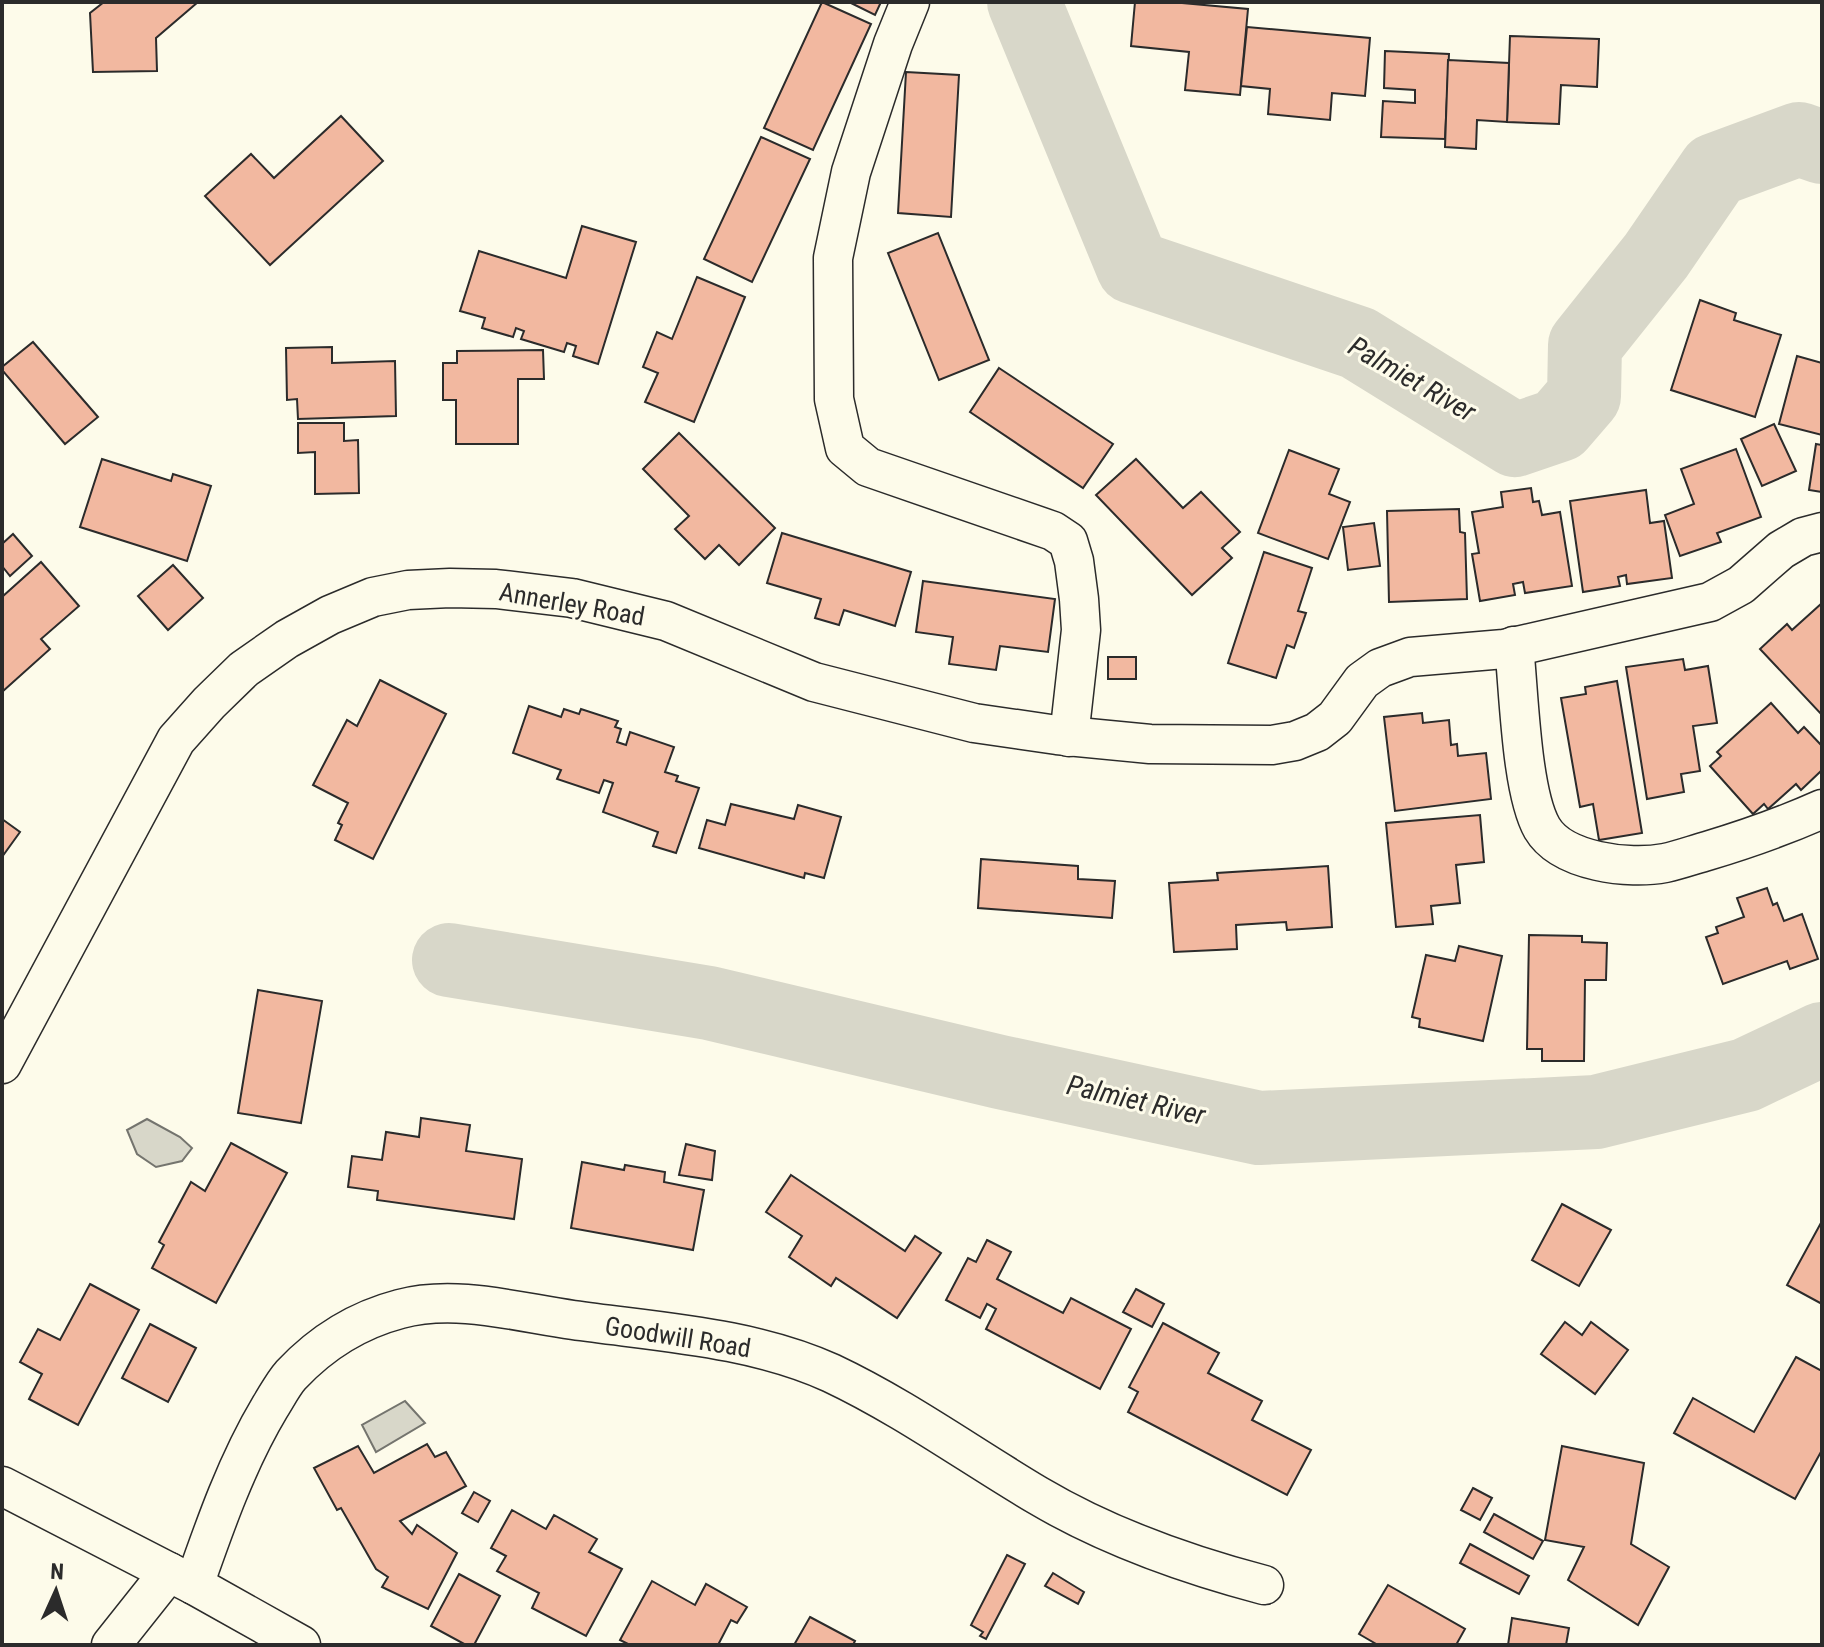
<svg xmlns="http://www.w3.org/2000/svg" width="1824" height="1647" font-family="'Roboto Condensed',sans-serif">
<style>
.water{fill:#d8d7c9;stroke:#74746e;stroke-width:2}
.lines{fill:none;stroke-linecap:round;stroke-linejoin:round}
.river{stroke:#d8d7c9;stroke-width:74}
.building{fill:#f2b8a0;stroke:#2b2b2b;stroke-width:2}
.minor-casing{stroke:#2b2b2b;stroke-width:41}
.minor{stroke:#fdfbea;stroke-width:38}
.labels{text-anchor:middle;dominant-baseline:central;stroke-width:6;stroke-linejoin:round;paint-order:stroke}
.street-label{font-size:26px;fill:#2b2b2b;stroke:#fdfbea}
.water-label{font-size:28px;font-style:italic;fill:#2b2b2b;stroke:#fdfbea}
</style>
<rect width="100%" height="100%" fill="#fdfbea"/>
<g class="water">
<path d="M147,1119L180,1137L192,1148L182,1161L156,1167L137,1154L127,1130Z"/>
<path d="M405,1401L425,1423L376,1452L362,1425Z"/>
</g>
<g class="lines">
<g class="river">
<path d="M1024,2L1133,267L1358,343L1515,440L1559,425L1584,396L1585,345L1656,256L1715,170L1799,139L1822,147"/>
<path d="M449,960L709,1003L1000,1072L1259,1128L1596,1112L1746,1075L1822,1039"/>
</g>
</g>
<g class="building">
<path d="M104,2H198L156,38L157,71L93,72L90,13Z"/>
<path d="M822,2L871,24L813,150L764,128Z"/>
<path d="M849,2H881L875,15Z"/>
<path d="M1135,2H1171L1248,9L1240,95L1185,90L1189,52L1131,46Z"/>
<path d="M1247,27L1370,38L1365,96L1332,93L1330,120L1268,114L1270,89L1241,86Z"/>
<path d="M1510,36L1599,39L1597,87L1561,85L1559,124L1507,122Z"/>
<path d="M1385,51L1449,54L1445,139L1381,137L1383,101L1415,103V90L1384,88Z"/>
<path d="M1448,60L1509,63L1507,122L1477,120L1476,149L1445,147Z"/>
<path d="M906,72L959,75L951,217L898,213Z"/>
<path d="M341,116L383,161L270,265L205,196L251,154L274,178Z"/>
<path d="M761,137L810,159L752,282L704,259Z"/>
<path d="M582,226L636,242L598,364L573,356L576,346L567,343L564,352L521,339L524,331L516,328L513,337L482,328L485,318L460,311L479,251L566,278Z"/>
<path d="M938,233L989,360L939,380L888,253Z"/>
<path d="M697,277L745,297L694,422L645,402L658,373L643,367L657,332L672,339Z"/>
<path d="M1700,300L1736,313L1734,320L1781,335L1755,417L1671,390Z"/>
<path d="M33,342L98,417L65,444L2,370V367Z"/>
<path d="M332,347V363L395,361L396,416L298,419L297,399L287,400L286,348Z"/>
<path d="M543,350L544,379H518V444H456V400H443V363H457V351Z"/>
<path d="M1797,356L1822,363V435L1779,424Z"/>
<path d="M999,368L1113,444L1083,488L970,412Z"/>
<path d="M298,423H344V441L358,440L359,493L315,494V452L298,453Z"/>
<path d="M1774,424L1796,471L1762,486L1741,439Z"/>
<path d="M679,433L775,528L739,565L719,545L705,559L675,529L689,516L643,469Z"/>
<path d="M1816,444L1822,445V492L1809,490Z"/>
<path d="M1736,449L1761,517L1717,533L1721,542L1680,556L1665,515L1694,504L1681,469Z"/>
<path d="M1289,450L1339,469L1329,494L1350,502L1328,559L1258,533Z"/>
<path d="M102,459L171,481L173,474L211,486L187,561L80,527Z"/>
<path d="M1136,459L1183,508L1201,492L1240,532L1222,548L1232,558L1192,595L1096,495Z"/>
<path d="M1531,488L1533,502L1539,501L1542,515L1560,512L1572,586L1525,593L1523,582L1513,584L1515,595L1480,601L1472,554L1479,553L1472,512L1503,507L1501,492Z"/>
<path d="M1646,490L1650,523L1664,521L1672,578L1627,584L1626,575L1618,577L1620,586L1583,592L1570,501Z"/>
<path d="M1459,509L1460,532L1465,533L1467,599L1389,602L1387,511Z"/>
<path d="M1374,523L1380,566L1348,570L1343,527Z"/>
<path d="M782,533L911,572L895,626L844,610L839,625L815,618L821,599L767,583Z"/>
<path d="M13,534L32,556L10,576L2,566V544Z"/>
<path d="M1264,552L1312,568L1298,611L1306,613L1294,648L1287,645L1276,678L1228,663Z"/>
<path d="M41,562L79,606L41,639L50,649L2,692V597Z"/>
<path d="M173,565L203,598L168,630L138,596Z"/>
<path d="M923,581L1055,599L1048,652L1000,646L996,670L949,664L953,637L916,632Z"/>
<path d="M1822,603V715L1760,649L1787,624L1792,630Z"/>
<rect x="1108" y="657" width="28" height="22"/>
<path d="M1683,659L1685,670L1708,666L1717,723L1693,726L1700,771L1681,774L1684,792L1647,799L1626,667Z"/>
<path d="M380,680L446,714L373,859L335,840L342,825L338,823L348,803L313,785L347,720L357,726Z"/>
<path d="M1617,681L1642,833L1599,840L1593,804L1580,807L1561,698L1586,694L1585,687Z"/>
<path d="M1771,703L1798,733L1804,727L1822,746V770L1801,790L1796,784L1768,809L1764,804L1753,814L1710,766L1721,756L1717,752Z"/>
<path d="M529,706L561,717L564,709L579,714L581,709L618,721L615,727L621,729L617,742L626,745L630,732L674,747L665,772L678,776L676,781L699,788L676,853L653,846L658,832L603,812L613,783L604,780L599,793L557,779L561,770L513,753Z"/>
<path d="M1422,713L1423,723L1449,720L1451,745L1457,744L1458,756L1486,753L1491,799L1395,811L1384,717Z"/>
<path d="M731,804L794,819L798,805L841,817L824,878L805,873L804,878L699,848L707,820L725,825Z"/>
<path d="M1480,815L1484,862L1456,865L1460,903L1431,906L1433,924L1396,927L1386,823Z"/>
<path d="M2,819L20,832L2,857Z"/>
<path d="M981,859L1078,866V879L1115,881L1112,918L978,908Z"/>
<path d="M1328,866L1332,927L1287,930L1286,922L1236,925L1237,949L1174,952L1169,883L1218,880L1217,873Z"/>
<path d="M1767,888L1773,905L1777,903L1784,921L1802,914L1818,959L1790,969L1787,961L1723,984L1706,937L1718,933L1716,927L1744,917L1737,898Z"/>
<path d="M1529,935L1582,936V942L1607,943L1606,980H1585L1584,1061H1542V1049H1527Z"/>
<path d="M1459,946L1502,956L1483,1041L1419,1027L1420,1019L1412,1017L1426,955L1455,961Z"/>
<path d="M258,990L322,1001L301,1123L238,1113Z"/>
<path d="M421,1118L470,1125L466,1151L522,1159L514,1219L377,1200L378,1191L348,1187L352,1156L382,1160L386,1132L419,1137Z"/>
<path d="M231,1143L287,1173L216,1303L152,1268L164,1245L159,1242L191,1182L205,1191Z"/>
<path d="M686,1144L715,1151L712,1180L679,1175Z"/>
<path d="M582,1162L624,1170L625,1165L665,1172L664,1182L704,1190L693,1250L571,1228Z"/>
<path d="M791,1175L905,1251L915,1236L941,1253L897,1318L836,1278L831,1286L789,1257L802,1236L766,1212Z"/>
<path d="M1562,1204L1611,1230L1579,1286L1532,1260Z"/>
<path d="M1822,1221V1304L1787,1285Z"/>
<path d="M987,1240L1011,1252L997,1279L1063,1313L1071,1298L1131,1329L1100,1389L986,1329L996,1309L987,1304L980,1318L946,1300L968,1258L976,1262Z"/>
<path d="M90,1284L139,1310L78,1425L29,1399L42,1374L20,1362L38,1329L60,1340Z"/>
<path d="M1136,1289L1164,1304L1152,1327L1123,1312Z"/>
<path d="M1565,1322L1582,1335L1591,1322L1628,1350L1595,1394L1541,1354Z"/>
<path d="M1163,1323L1219,1353L1208,1373L1262,1401L1252,1420L1311,1450L1287,1495L1128,1412L1138,1392L1129,1387Z"/>
<path d="M150,1324L196,1348L168,1402L122,1378Z"/>
<path d="M1796,1357L1822,1371V1450L1795,1499L1674,1433L1693,1398L1754,1432Z"/>
<path d="M427,1444L435,1457L446,1452L466,1486L400,1521L412,1534L417,1525L457,1553L428,1609L382,1587L388,1577L376,1569L341,1508L337,1510L314,1468L358,1446L374,1473Z"/>
<path d="M1562,1446L1644,1463L1631,1544L1669,1567L1638,1625L1568,1580L1584,1547L1545,1540Z"/>
<path d="M1473,1488L1492,1498L1480,1520L1461,1510Z"/>
<path d="M474,1492L490,1501L478,1522L462,1513Z"/>
<path d="M512,1510L546,1529L554,1515L597,1539L589,1552L622,1569L586,1636L532,1608L539,1593L497,1571L506,1556L491,1548Z"/>
<path d="M1494,1514L1543,1541L1533,1559L1484,1532Z"/>
<path d="M1470,1544L1529,1576L1519,1594L1460,1563Z"/>
<path d="M1007,1555L1025,1564L986,1639L980,1636L983,1632L971,1625Z"/>
<path d="M1053,1573L1084,1592L1078,1604L1045,1586Z"/>
<path d="M459,1574L500,1596L474,1645H466L431,1626Z"/>
<path d="M652,1581L695,1605L706,1584L747,1607L737,1623L731,1620L718,1645H630L620,1640Z"/>
<path d="M1388,1585L1465,1629L1456,1645H1378L1359,1634Z"/>
<path d="M810,1617L855,1641L853,1645H794Z"/>
<path d="M1512,1618L1569,1628L1566,1645H1508Z"/>
</g>
<g class="lines">
<defs>
<g id="minor">
<path d="M910,2L893,44L851,172L833,258L834,399L845,448L868,467L1053,531L1068,541L1074,561L1079,599L1081,630L1069,737"/>
<path d="M1514,646C1519,692 1521,791 1542,828C1562,862 1629,870 1665,863C1679,860 1693,855 1707,851C1747,839 1784,826 1822,809"/>
<path d="M2,1064L176,740L209,703L244,669L287,639L330,615L373,597L408,590L450,588L496,589L572,598L666,621L814,682L974,723L1057,735L1150,744L1272,745L1295,741L1317,732L1335,718L1362,681L1380,668L1410,657L1504,649L1710,602L1741,585L1781,550L1803,537L1822,532"/>
<path d="M2,1486L194,1585L301,1645"/>
<path d="M194,1585C215,1525 237,1462 270,1407C277,1396 283,1384 291,1375C321,1343 358,1320 400,1309C455,1294 517,1312 573,1320C658,1332 752,1337 831,1373C903,1407 968,1454 1037,1495C1108,1537 1184,1564 1264,1585"/>
<path d="M111,1645L169,1572"/>
</g>
</defs>
<use href="#minor" class="minor-casing"/>
<use href="#minor" class="minor"/>
</g>
<g class="labels">
<g class="street-label">
<text transform="translate(572 604) rotate(10)">Annerley Road</text>
<text transform="translate(678 1337) rotate(9)">Goodwill Road</text>
</g>
<g class="water-label">
<text transform="translate(1412 379) rotate(30)">Palmiet River</text>
<text transform="translate(1136 1100) rotate(13)">Palmiet River</text>
</g>
</g>
<rect width="1824" height="1647" fill="none" stroke="#2b2b2b" stroke-width="8"/>
<g transform="translate(56 1591) rotate(3)" stroke="#fdfbea" stroke-width="6" paint-order="stroke">
<path d="M0-6L14 30L0 20L-14 30Z" fill="#2b2b2b"/>
<text y="-12" font-size="22" font-weight="bold" text-anchor="middle" fill="#2b2b2b">N</text>
</g>
</svg>
